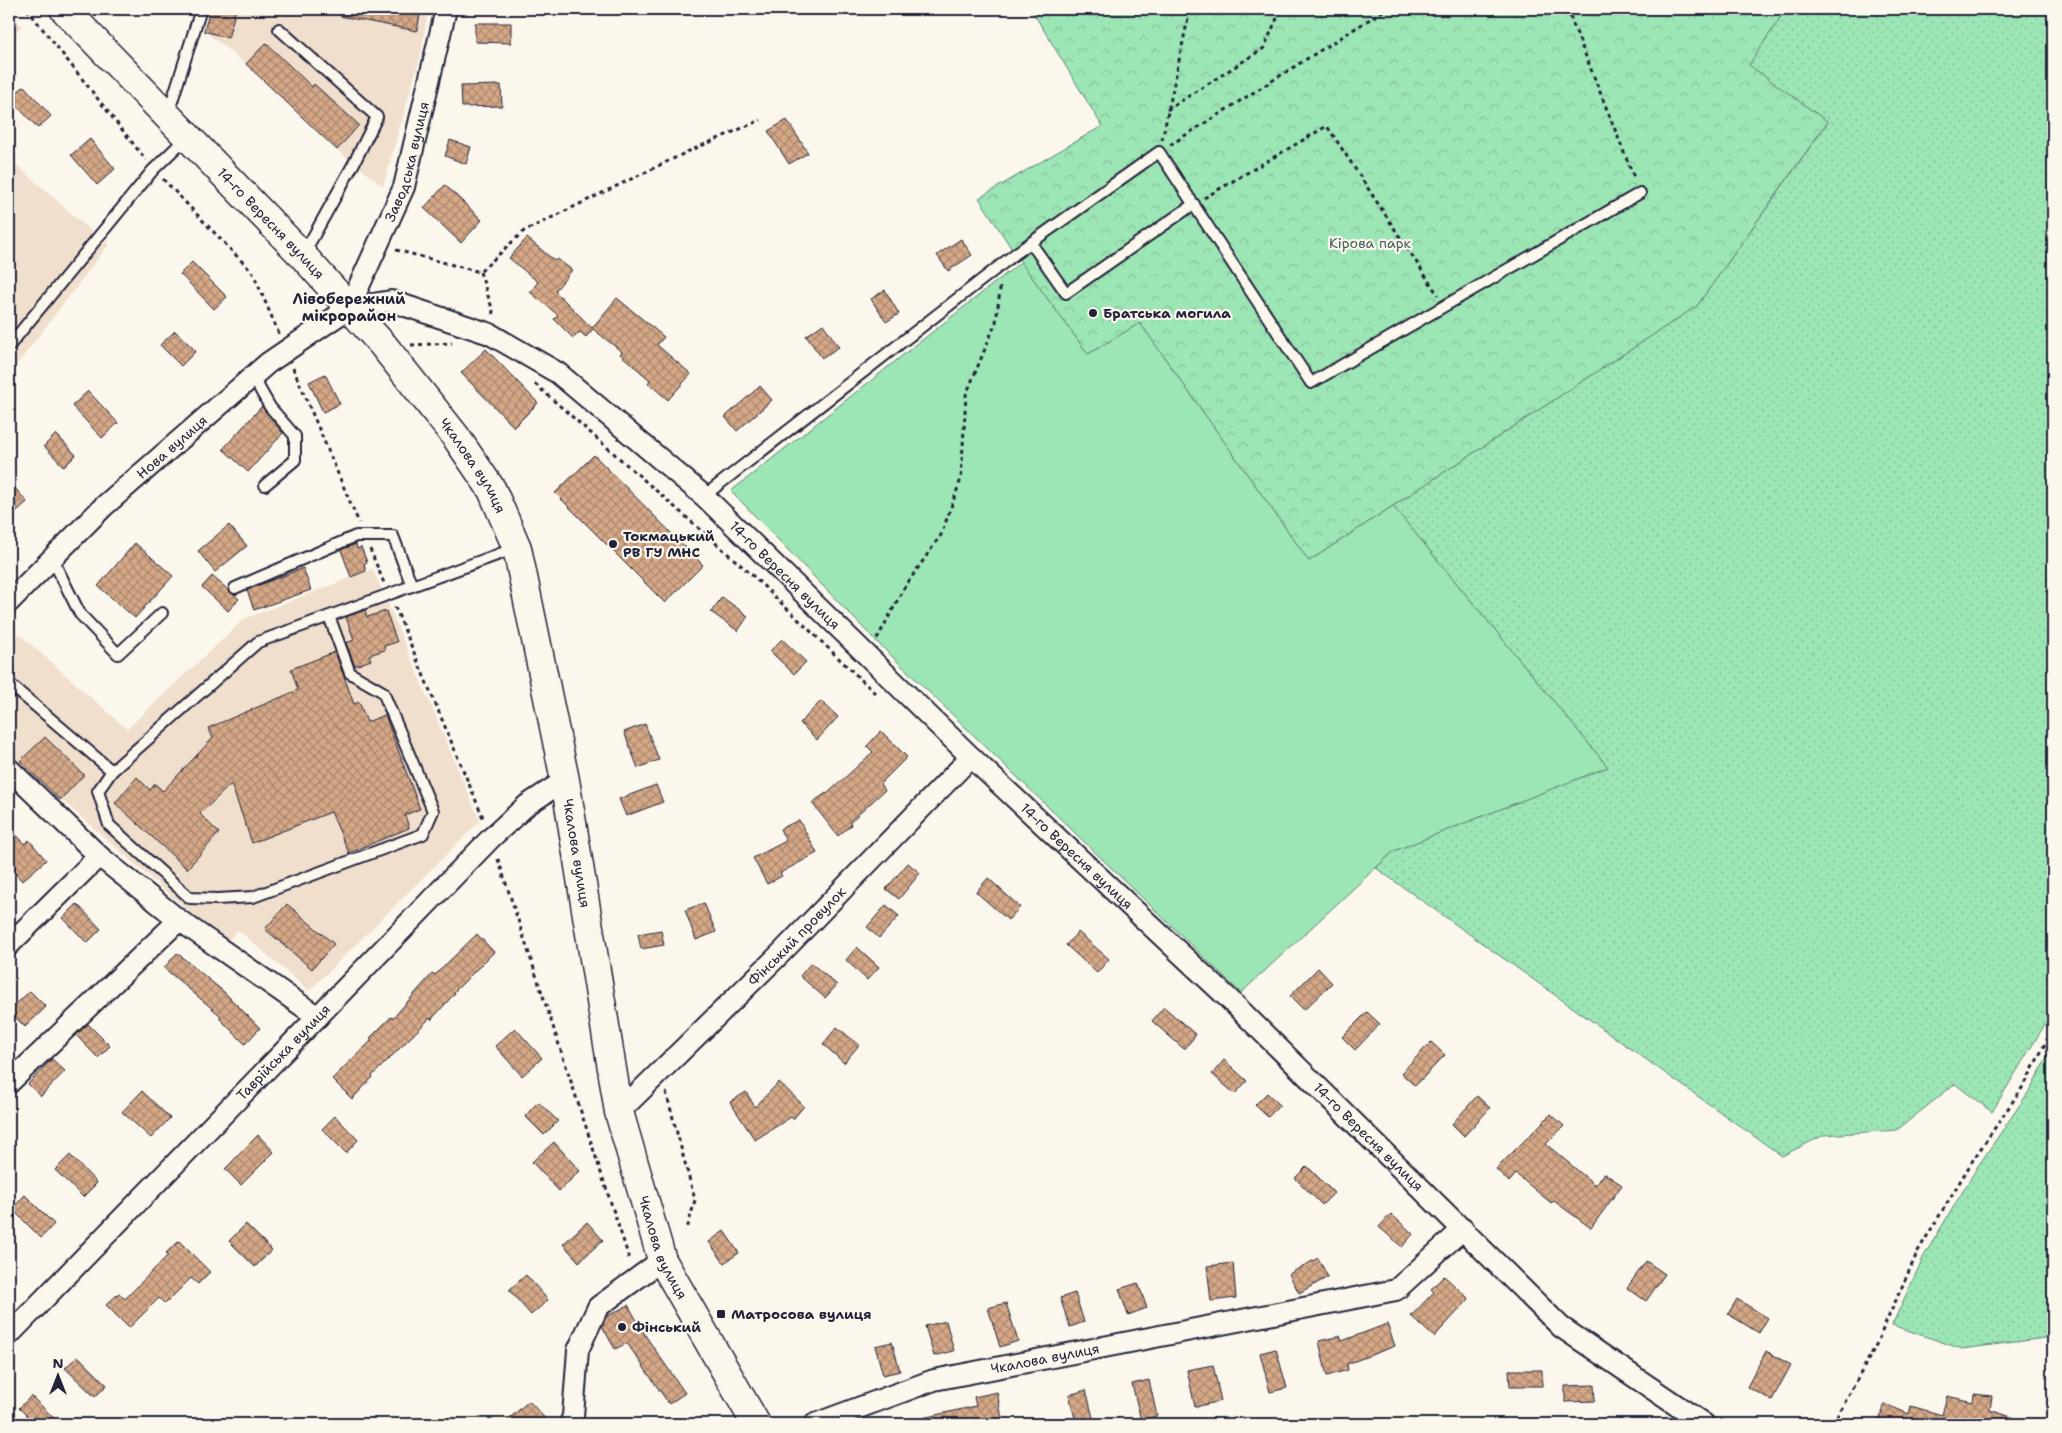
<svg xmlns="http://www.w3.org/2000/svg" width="2062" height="1433" font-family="'Shantell Sans',sans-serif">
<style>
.built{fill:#f0dfcd}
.grass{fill:#9ce5b4;stroke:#5f8478}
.forest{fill:url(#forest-crowns);stroke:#5f8478}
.garden{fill:url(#garden-dots);stroke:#5f8478}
.building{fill:url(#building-cross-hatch);stroke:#22223b}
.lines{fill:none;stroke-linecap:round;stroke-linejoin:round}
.service-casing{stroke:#22223b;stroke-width:14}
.minor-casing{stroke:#22223b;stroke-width:24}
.secondary-casing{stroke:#22223b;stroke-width:31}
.path{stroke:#22223b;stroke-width:3;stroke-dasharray:4 4;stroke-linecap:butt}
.service{stroke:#fbf7ec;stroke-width:10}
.minor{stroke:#fbf7ec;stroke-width:20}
.secondary{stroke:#fbf7ec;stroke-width:28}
.poi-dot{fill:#22223b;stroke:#fbf7ec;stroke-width:2}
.labels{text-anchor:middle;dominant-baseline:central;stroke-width:4.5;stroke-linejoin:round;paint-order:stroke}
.street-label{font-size:14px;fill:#22223b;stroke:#fbf7ec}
.park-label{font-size:14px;fill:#475c5f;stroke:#fbf7ec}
.poi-label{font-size:14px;font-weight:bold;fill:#22223b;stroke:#fbf7ec;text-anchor:start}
.neighbourhood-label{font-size:15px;font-weight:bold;fill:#22223b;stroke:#fbf7ec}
</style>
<defs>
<pattern id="forest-crowns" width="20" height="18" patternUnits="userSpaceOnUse" patternTransform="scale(1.25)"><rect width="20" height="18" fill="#9ce5b4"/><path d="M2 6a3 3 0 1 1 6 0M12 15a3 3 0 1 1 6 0" fill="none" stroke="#86c49c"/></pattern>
<pattern id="garden-dots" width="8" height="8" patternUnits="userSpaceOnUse" patternTransform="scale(1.25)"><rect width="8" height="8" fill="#9ce5b4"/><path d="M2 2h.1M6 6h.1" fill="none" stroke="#86c49c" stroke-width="1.8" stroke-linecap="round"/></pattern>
<pattern id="building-cross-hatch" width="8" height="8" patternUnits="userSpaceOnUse" patternTransform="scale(1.25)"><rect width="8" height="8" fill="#d5a886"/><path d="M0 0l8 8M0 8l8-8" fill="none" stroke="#ac886f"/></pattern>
</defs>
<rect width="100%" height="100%" fill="#fbf7ec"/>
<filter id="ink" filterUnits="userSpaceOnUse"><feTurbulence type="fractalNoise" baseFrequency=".02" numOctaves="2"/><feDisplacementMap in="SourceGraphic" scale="10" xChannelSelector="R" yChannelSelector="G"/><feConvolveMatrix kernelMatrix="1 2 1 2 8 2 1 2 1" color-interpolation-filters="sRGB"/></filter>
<g filter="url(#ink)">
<g class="built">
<path d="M210,9H428L421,54L383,186L337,150L246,64L204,31Z"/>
<path d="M9,13L22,26L9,39Z"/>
<path d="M9,158L99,238L109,244L9,375Z"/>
<path d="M373,569L480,821L309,991L238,930L225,943L9,754V643L19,634L127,729L244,619Z"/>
</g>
<path class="grass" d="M1021,262L1088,354L1140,323L1309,561L1393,506L1608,767L1394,851L1241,993L876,641L731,491Z"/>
<path class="forest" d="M1031,9H1786L1749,65L1828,121L1697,306L1309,561L1140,323L1088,354L1015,254L979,198L1102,126Z"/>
<g class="garden">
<path d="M1786,9H2053V1011L1992,1112L1955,1084L1897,1130L1824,1135L1782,1156L1376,868L1394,851L1608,767L1393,506L1697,306L1828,122L1749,65Z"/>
<path d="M2053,1045V1337L1962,1349L1892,1325L1924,1256L1978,1166L2032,1087Z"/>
</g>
<g class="building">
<path d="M210,9H236L228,38L204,31Z"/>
<path d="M341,9H421L417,31L340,16Z"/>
<path d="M475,23H511V43L475,42Z"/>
<path d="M266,43L312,87L314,84L359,125L337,150L246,64Z"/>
<path d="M501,85L502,106L462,107L461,86Z"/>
<path d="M24,86L51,116L38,128L10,99Z"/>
<path d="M787,120L808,153L789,164L768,131Z"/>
<path d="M90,139L115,169L97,185L71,155Z"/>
<path d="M450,140L471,147L466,164L445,156Z"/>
<path d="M445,185L482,220L461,243L424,208Z"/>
<path d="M527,238L555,261L557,259L572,270L555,291L592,328L617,298L664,337L657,345L691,374L668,400L648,383L650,380L620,354L622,352L593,329L586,337L580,332L573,338L554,319L558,315L530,292L538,282L509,258Z"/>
<path d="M961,239L972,255L948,271L937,255Z"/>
<path d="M192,262L227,297L214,309L180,274Z"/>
<path d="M885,290L899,314L886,322L871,299Z"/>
<path d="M823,324L839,347L822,358L806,336Z"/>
<path d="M175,331L196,351L181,366L160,345Z"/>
<path d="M486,349L538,403L514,427L461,373Z"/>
<path d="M325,374L340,404L323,412L309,382Z"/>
<path d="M760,386L772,400L737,431L725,417Z"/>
<path d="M88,391L118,423L102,438L72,406Z"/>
<path d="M262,406L283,433L248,472L223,449Z"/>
<path d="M56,434L76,455L64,467L44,446Z"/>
<path d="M594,455L703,565L665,603L555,493Z"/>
<path d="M9,481L27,502L9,518Z"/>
<path d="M229,525L247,546L215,572L198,551Z"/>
<path d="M135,543L173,576L135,618L98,586Z"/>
<path d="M356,544L357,549L361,547L367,562L364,564L366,571L351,577L341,550Z"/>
<path d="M303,568L311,590L254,610L247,590Z"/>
<path d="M212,576L239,599L228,611L202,587Z"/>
<path d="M722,597L748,616L738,631L711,612Z"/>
<path d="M365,610L367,617L386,611L397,642L384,646L385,650L369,655L371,660L355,666L346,643L354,640L346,617Z"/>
<path d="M782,639L806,662L794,674L770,651Z"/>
<path d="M335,652L354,704L359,702L367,722L385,715L420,809L405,815L409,828L349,853L331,812L252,843L231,784L200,814L219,833L187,869L115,803L137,777L150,790L155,784L163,791L213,738L208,728L298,690L291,669Z"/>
<path d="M821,701L838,717L817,740L800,723Z"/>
<path d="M645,724L659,760L638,768L624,732Z"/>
<path d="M881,731L907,757L880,784L885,790L850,822L851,825L838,836L812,803L826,793L827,794L873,752L867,746Z"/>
<path d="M45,737L84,775L60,800L20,761Z"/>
<path d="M656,785L663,802L626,816L619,799Z"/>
<path d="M799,820L817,853L780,873L782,876L767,884L753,858L786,841L780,829Z"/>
<path d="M9,827L25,844L29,840L46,860L22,881L9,866Z"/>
<path d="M908,863L920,873L899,899L886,889Z"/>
<path d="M988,878L1020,907L1008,920L976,892Z"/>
<path d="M704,903L716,932L696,940L685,910Z"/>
<path d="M77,904L101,929L87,943L63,918Z"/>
<path d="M287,904L334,944L312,969L265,929Z"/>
<path d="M886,905L899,916L879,938L867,927Z"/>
<path d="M661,930L664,945L641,949L638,934Z"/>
<path d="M1078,932L1109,959L1097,973L1066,945Z"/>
<path d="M477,934L494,952L454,992L455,993L431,1020L430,1018L372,1076L373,1077L352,1099L332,1079L372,1040L370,1038L391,1017L393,1018L433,973L435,975Z"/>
<path d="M857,947L879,967L867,980L846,960Z"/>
<path d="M177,953L224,992L260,1028L245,1044L219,1018L221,1016L164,968Z"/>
<path d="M811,963L837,985L825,998L800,976Z"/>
<path d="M1318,968L1332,983L1304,1010L1290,996Z"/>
<path d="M30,991L46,1007L25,1027L9,1011Z"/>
<path d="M1164,1007L1196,1035L1184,1049L1152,1021Z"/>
<path d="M1367,1012L1380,1024L1355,1050L1342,1037Z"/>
<path d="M88,1024L110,1046L98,1058L76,1035Z"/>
<path d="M837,1027L859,1045L844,1063L823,1044Z"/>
<path d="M515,1028L542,1058L522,1076L495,1046Z"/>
<path d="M1431,1042L1445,1055L1415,1086L1401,1073Z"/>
<path d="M52,1059L65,1071L41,1096L28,1084Z"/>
<path d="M1224,1060L1247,1081L1235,1094L1212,1074Z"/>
<path d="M779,1082L804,1106L793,1119L791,1117L755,1140L730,1102L746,1092L755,1107Z"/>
<path d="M142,1091L170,1118L151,1138L122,1112Z"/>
<path d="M1267,1093L1280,1105L1268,1117L1255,1105Z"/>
<path d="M1477,1096L1490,1108L1464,1136L1452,1124Z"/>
<path d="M538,1102L558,1121L544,1135L525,1116Z"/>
<path d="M1551,1114L1564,1126L1546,1144L1595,1185L1604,1173L1622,1185L1591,1228L1554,1201L1551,1203L1516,1174L1509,1182L1496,1169Z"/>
<path d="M335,1116L358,1140L346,1153L322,1129Z"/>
<path d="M258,1135L274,1152L241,1185L225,1169Z"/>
<path d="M554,1142L580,1171L559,1191L532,1162Z"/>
<path d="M70,1155L97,1183L83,1197L55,1170Z"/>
<path d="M1307,1166L1334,1193L1322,1205L1295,1178Z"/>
<path d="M25,1195L54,1224L41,1238L12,1209Z"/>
<path d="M1391,1214L1413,1234L1402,1247L1379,1227Z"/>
<path d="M587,1222L603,1240L579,1262L563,1244Z"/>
<path d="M246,1224L272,1250L255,1267L229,1241Z"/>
<path d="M724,1231L739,1253L724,1263L709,1242Z"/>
<path d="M179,1241L210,1272L198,1284L191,1278L165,1304L159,1298L129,1328L106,1305L119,1293L125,1299L168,1255L166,1253Z"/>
<path d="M1318,1258L1328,1277L1299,1293L1289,1274Z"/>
<path d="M1646,1261L1665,1274L1646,1301L1627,1288Z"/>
<path d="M1233,1263L1236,1298L1211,1301L1207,1266Z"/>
<path d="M526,1275L548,1300L531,1315L509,1290Z"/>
<path d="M1444,1276L1469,1299L1434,1337L1411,1316L1434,1292L1431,1289Z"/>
<path d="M1138,1283L1147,1308L1128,1315L1119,1289Z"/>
<path d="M1075,1293L1084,1322L1070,1327L1060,1298Z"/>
<path d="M1737,1299L1768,1318L1759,1333L1728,1314Z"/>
<path d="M1006,1303L1018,1341L1000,1347L988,1308Z"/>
<path d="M628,1305L647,1338L685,1393L669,1404L627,1343L615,1349L602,1326L606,1317Z"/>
<path d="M946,1321L954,1351L934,1356L925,1326Z"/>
<path d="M1387,1324L1395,1346L1347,1364L1348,1370L1327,1376L1319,1341L1340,1336L1342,1341Z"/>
<path d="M892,1342L900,1371L883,1375L875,1346Z"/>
<path d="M1276,1349L1287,1388L1270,1392L1260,1353Z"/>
<path d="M1766,1351L1791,1365L1772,1400L1747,1387Z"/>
<path d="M78,1356L107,1385L95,1397L65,1368Z"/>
<path d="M1213,1365L1221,1401L1195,1407L1187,1370Z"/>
<path d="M1509,1370H1542V1386H1510Z"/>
<path d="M1149,1380L1157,1416L1141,1420L1132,1384Z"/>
<path d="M1594,1385L1595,1401L1565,1402V1386Z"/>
<path d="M1086,1390L1093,1418L1076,1422L1069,1395Z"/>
<path d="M997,1392L1003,1424H923L922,1418L976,1406L974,1397Z"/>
<path d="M1974,1394L1992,1396L1990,1410L2024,1421L2023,1424H1877L1885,1404L1909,1414L1911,1406L1942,1415L1947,1396L1973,1402Z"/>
<path d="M31,1396L60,1424H35L19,1408Z"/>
<path d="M529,1401L550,1424H503Z"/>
</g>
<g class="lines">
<defs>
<g id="service">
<path d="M279,29L377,117L354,163L303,255"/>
<path d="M168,114L201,9"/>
<path d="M1031,243L1066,293L1194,204"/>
<path d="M9,346L153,170L186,138"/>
<path d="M253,377L270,407L295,436V460L265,485"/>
<path d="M704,496L1015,254L1159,152L1311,383L1640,193"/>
<path d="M52,558L80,614L118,654L162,613"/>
<path d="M235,588L356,536H393L412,586"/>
<path d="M329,616L350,673L383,692L433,811L423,834L253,897L217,899L190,898L109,825L98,791L112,771L258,642L516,548"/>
<path d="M12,686L112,771"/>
</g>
<g id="minor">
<path id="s1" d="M349,308L404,187L446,9"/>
<path id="s2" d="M9,602L103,507L268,363L349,308L391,301L490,334L558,373L704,496L971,757L1228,998L1561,1327L1704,1424"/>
<path d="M9,769L99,856L179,920L318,1017"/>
<path d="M9,945L99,856"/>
<path d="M9,1083L179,920"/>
<path id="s3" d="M619,1112L781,953L971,757"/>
<path id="s4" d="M9,1335L491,838L527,805L565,780"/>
<path d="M570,1424L573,1416L578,1350L598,1307L662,1260"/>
<path id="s5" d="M815,1424L934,1380L1396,1290L1463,1229"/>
</g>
<g id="secondary">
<path id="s6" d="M64,9L303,256L383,345L456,437L492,490L517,548L565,780L619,1112L662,1260L756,1424"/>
</g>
</defs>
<use href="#service" class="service-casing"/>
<use href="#minor" class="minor-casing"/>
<use href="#secondary" class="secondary-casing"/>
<g class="path">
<path d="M27,9L146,160"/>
<path d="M1567,9L1635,180"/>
<path d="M1167,110L1264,48L1281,9"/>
<path d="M1162,140L1190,9"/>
<path d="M1170,145L1386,9"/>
<path d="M163,179L253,273L279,334"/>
<path d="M1204,198L1327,126L1438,295"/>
<path d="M396,250L480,272L524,231L687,152L761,120"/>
<path d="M480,272L493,311L492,316"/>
<path d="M411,345L452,343"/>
<path d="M293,368L359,523"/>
<path d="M535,384L752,575L875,693"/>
<path d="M370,549L384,583"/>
<path d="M395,607L484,820"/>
<path d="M877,639L904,588L941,535L961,479L966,395L996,322L1000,290L999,284"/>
<path d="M498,859L630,1261"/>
<path d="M666,1092L695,1200L687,1229"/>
<path d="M1833,1424L1875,1347L1918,1251L1973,1160L2026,1082L2053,1028"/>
</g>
<use href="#service" class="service"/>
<use href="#minor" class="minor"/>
<use href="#secondary" class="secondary"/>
</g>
</g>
<g class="poi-dot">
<circle cx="1093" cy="313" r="5"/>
<circle cx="613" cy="544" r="5"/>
<rect x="716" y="1309" width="10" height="10" rx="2.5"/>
<circle cx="622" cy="1327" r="5"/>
</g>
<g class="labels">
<g class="street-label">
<text stroke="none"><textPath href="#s1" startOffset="158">Заводська вулиця</textPath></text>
<text stroke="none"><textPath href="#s6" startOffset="298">14-го Вересня вулиця</textPath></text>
<text stroke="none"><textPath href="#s2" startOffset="225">Нова вулиця</textPath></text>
<text stroke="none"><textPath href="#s6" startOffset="614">Чкалова вулиця</textPath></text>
<text stroke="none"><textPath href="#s2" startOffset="980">14-го Вересня вулиця</textPath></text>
<text stroke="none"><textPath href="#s6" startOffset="1019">Чкалова вулиця</textPath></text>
<text stroke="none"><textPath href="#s2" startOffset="1385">14-го Вересня вулиця</textPath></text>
<text stroke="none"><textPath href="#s3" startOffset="250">Фінський провулок</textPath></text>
<text stroke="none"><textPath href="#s4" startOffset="394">Таврійська вулиця</textPath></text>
<text stroke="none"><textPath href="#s2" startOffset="1790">14-го Вересня вулиця</textPath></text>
<text stroke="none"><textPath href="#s6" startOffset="1424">Чкалова вулиця</textPath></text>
<text stroke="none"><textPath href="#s5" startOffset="240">Чкалова вулиця</textPath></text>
</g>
<g class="park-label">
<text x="1370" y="243">Кірова парк</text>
</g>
<g class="poi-label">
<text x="1103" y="313">Братська могила</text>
<text x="623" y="536">Токмацький<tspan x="623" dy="16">РВ ГУ МНС</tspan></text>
<text x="731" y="1314">Матросова вулиця</text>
<text x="632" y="1327">Фінський</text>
</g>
<g class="neighbourhood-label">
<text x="349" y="299">Лівобережний<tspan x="349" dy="17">мікрорайон</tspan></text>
</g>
</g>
<rect width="2062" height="1433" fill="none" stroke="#fbf7ec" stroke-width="30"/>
<rect x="15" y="15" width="2032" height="1403" fill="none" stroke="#22223b" stroke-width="2" filter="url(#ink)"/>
<g transform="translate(58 1376)" stroke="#fbf7ec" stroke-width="4" paint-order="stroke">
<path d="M0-4L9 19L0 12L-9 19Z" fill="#22223b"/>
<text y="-8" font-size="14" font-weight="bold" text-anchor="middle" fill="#22223b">N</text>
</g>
</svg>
